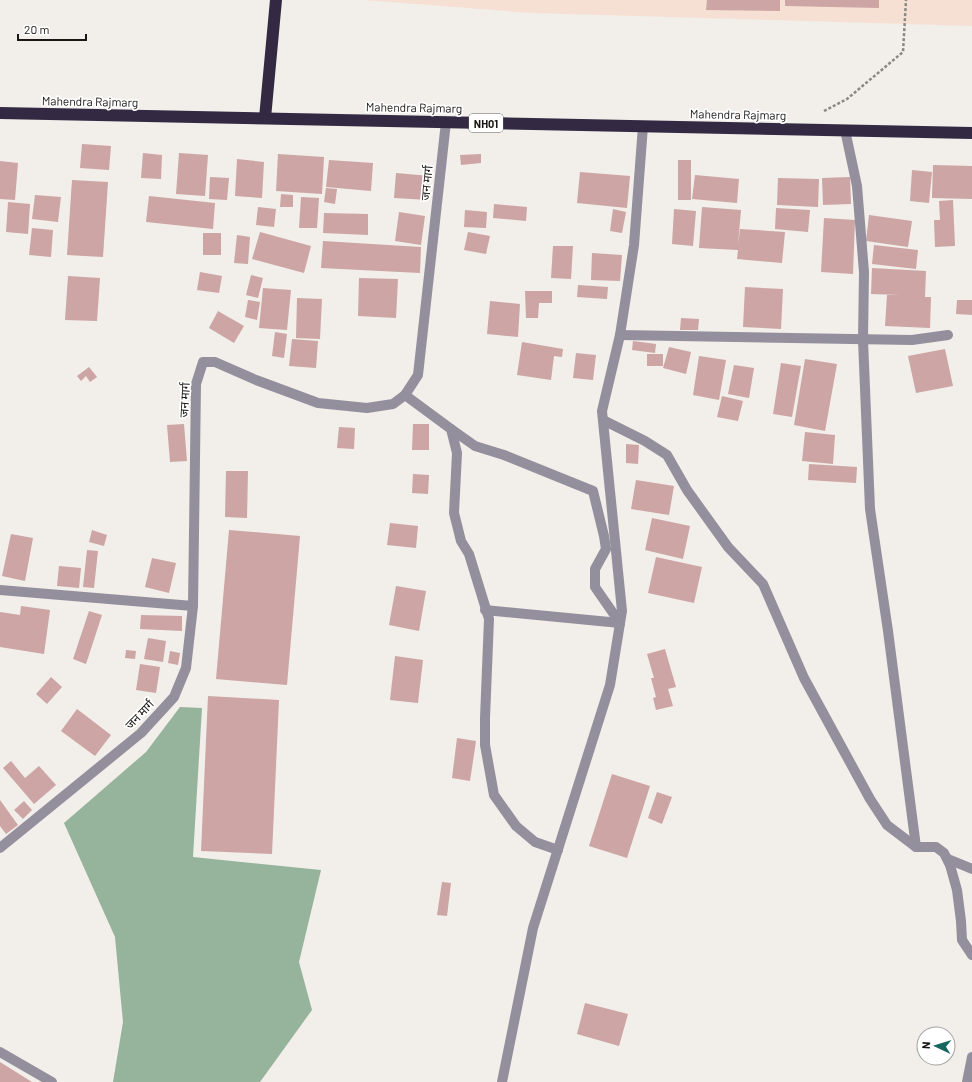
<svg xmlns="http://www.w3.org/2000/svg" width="972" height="1082" font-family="Barlow,'Noto Sans Devanagari',sans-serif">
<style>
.industrial{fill:#f6e0d3}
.forest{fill:#96b39b}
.building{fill:#cca5a4}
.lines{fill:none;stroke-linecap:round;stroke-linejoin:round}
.path{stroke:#8b8884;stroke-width:2.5;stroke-dasharray:3 2;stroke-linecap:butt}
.minor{stroke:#948f9d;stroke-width:10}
.highway{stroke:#332943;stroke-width:12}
.labels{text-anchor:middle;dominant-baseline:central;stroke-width:3.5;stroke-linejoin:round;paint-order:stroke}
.shield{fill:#fff;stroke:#5e5d5c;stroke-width:1}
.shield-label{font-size:11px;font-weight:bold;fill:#191716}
.street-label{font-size:12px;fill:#191716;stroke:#fff}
</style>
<rect width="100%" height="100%" fill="#f2eee9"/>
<path class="industrial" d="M364,0H972V26L532,13Z"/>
<path class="forest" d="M180,707L202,708L193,857L321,870L299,962L312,1010L260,1082H113L123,1022L115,937L64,823L146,752Z"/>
<g class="building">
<path d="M707,0H780V11L706,10Z"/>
<path d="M785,0H879V8L785,6Z"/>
<path d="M82,144L111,146L109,170L80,168Z"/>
<path d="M143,153L162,155L161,179L141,178Z"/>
<path d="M179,153L208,155L205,196L176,194Z"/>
<path d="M278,154L324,157L322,194L276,191Z"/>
<path d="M481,154V163L461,165L460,155Z"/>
<path d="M237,159L264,162L262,198L235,196Z"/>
<path d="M329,160L373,163L371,191L326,187Z"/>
<rect x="678" y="160" width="13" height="40"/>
<path d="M0,161L18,163L15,200L0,199Z"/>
<path d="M933,165L972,166V199L932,198Z"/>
<path d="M912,170L932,172L929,203L910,201Z"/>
<path d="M580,172L630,176L627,208L577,203Z"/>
<path d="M396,173L430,176L428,200L394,198Z"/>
<path d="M695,175L739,179L737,203L692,199Z"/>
<path d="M210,177L229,178L227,200L209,199Z"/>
<path d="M850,177L851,204L823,205L822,178Z"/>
<path d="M778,178L819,179L818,207L777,205Z"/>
<path d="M72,180L108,182L103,257L67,255Z"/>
<path d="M326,188L337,189L335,204L324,202Z"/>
<path d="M281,194L293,195V207H280Z"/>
<path d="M35,195L61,197L58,222L32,219Z"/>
<path d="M149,196L215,203L213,229L146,222Z"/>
<path d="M301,197L319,198L317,228H299Z"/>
<path d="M953,200L955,246L935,247L934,220H940L939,201Z"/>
<path d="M8,202L30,204L28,234L6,232Z"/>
<path d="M494,204L527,207L526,221L493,218Z"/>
<path d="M258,207L276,209L274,227L256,225Z"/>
<path d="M702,207L741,210L738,245L740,229L785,232L782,263L737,259L738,250L699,248Z"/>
<path d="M776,208L810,210L808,232L775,229Z"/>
<path d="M613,209L626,212L622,233L610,231Z"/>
<path d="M674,209L696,211L693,246L672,244Z"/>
<path d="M465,210L487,212L486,228L464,227Z"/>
<path d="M399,212L425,216L421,245L395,241Z"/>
<path d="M324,213L368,214V235L323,233Z"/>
<path d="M869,215L912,221L908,247L866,241Z"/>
<path d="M824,218L855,220L853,274L821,272Z"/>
<path d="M32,228L53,230L51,257L29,255Z"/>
<path d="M260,232L311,246L304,273L252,259Z"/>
<path d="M468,232L490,236L486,254L464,250Z"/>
<rect x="203" y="233" width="18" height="22"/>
<path d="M237,235L250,237L248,264L234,263Z"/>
<path d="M323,241L421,247L420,273L321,268Z"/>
<path d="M874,245L918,250L916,269L872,264Z"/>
<path d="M553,246H573L571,279L551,278Z"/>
<path d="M592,253L622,255L620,281L591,280Z"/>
<path d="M872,268L926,271L925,297H931L930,328L885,326L887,295H900L871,294Z"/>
<path d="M200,272L222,276L219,293L197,290Z"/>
<path d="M251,275L263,278L258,298L246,295Z"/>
<path d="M68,276L100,278L97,321L65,320Z"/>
<path d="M359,278L398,279L396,318L358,316Z"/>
<path d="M578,285L608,287L607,299L577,297Z"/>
<path d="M745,287L783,289L781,329L743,327Z"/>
<path d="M263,288L291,290L287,330L259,328Z"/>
<path d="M525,291H552V303H539L538,318H526Z"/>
<path d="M297,298L322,299L320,339L296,338Z"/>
<path d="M248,300L260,302L257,320L245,317Z"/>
<path d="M957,300H972V315L956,314Z"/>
<path d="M490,301L520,304L518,337L487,334Z"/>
<path d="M218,311L244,326L234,343L209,328Z"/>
<path d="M681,318L699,319L698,330H680Z"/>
<path d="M275,332L287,334L284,358L272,356Z"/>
<path d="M292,339L318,341L316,368L289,366Z"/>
<path d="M633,341L656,344L655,353L632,350Z"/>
<path d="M522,342L563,349L562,357L554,356L551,380L517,375Z"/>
<path d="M669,347L691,352L686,374L663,368Z"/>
<path d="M945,349L953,386L916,393L908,356Z"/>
<path d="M576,353L596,355L593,380L573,378Z"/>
<rect x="647" y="354" width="16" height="12"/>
<path d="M699,356L726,360L719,400L693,395Z"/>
<path d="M805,359L837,364L825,431L794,425Z"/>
<path d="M781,363L801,366L792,417L773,414Z"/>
<path d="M734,365L754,368L749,398L728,394Z"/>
<path d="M89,367L97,377L90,382L86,376L81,381L77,376Z"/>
<path d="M722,396L743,401L738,421L717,417Z"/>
<path d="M184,424L187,461L170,462L167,425Z"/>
<path d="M413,424H429V450H412Z"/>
<path d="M339,427L355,428L354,449L337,448Z"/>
<path d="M805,432L835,435L833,464L802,461Z"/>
<path d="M626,444L639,445L638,464L626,463Z"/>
<path d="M809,464L857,467L856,483L808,480Z"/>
<path d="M226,471H248L247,518L225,517Z"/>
<path d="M413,474L429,475L428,494L412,493Z"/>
<path d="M636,480L674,486L669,515L631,509Z"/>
<path d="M652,518L690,526L683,559L645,550Z"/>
<path d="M390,523L418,526L416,548L387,545Z"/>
<path d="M92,530L107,535L104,546L89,542Z"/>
<path d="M229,530L300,536L287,685L216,679Z"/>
<path d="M11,534L33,538L25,581L2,576Z"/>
<path d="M87,550L98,551L94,588L83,587Z"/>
<path d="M656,557L702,567L694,603L648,593Z"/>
<path d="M152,558L176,563L169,593L145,587Z"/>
<path d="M59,566L81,568L79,588L57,586Z"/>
<path d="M396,586L426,591L419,631L389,625Z"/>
<path d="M21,606L50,610L44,654L0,647V612L20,615Z"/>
<path d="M89,611L102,615L86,664L73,659Z"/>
<path d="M141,615L182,616V631L140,629Z"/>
<path d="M148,638L166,641L163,662L144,659Z"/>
<path d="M665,649L676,687L668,689L673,706L656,710L653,698L656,697L651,678H654L647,654Z"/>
<path d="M126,650L136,651L135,659L125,658Z"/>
<path d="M170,651L180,653L178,665L168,663Z"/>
<path d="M395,656L423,660L418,703L390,700Z"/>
<path d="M140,664L160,667L156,693L136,690Z"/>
<path d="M51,677L62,687L47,704L36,694Z"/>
<path d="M208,696L279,700L272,854L201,851Z"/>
<path d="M77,709L111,735L95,756L61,731Z"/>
<path d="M457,738L476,741L470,781L452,778Z"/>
<path d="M11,761L25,778L39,766L56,785L34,804L3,768Z"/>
<path d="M612,774L650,786L627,858L589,846Z"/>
<path d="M657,792L672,797L662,824L648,818Z"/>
<path d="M0,800L18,825L6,834L0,826Z"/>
<path d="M24,801L32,810L23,819L14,810Z"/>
<path d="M442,882L451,883L447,916L437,915Z"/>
<path d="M585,1003L628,1014L619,1046L577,1034Z"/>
<path d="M0,1062L32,1082H0Z"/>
</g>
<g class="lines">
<path class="path" d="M824,111L847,99L903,52L906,0"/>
<g class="minor">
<path d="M845,130L857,186L864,272L863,340L870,509L888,631L916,847"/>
<path d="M620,335L912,340L948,335"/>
<path d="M405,395L451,429L457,453L454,513L461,541L469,554L489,619L485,718V745L494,795L516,826L535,842L558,850"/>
<path d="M603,420L645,441L667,455L687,490L728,547L763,584L804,678L870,799L887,825L916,847H936L944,853L950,865L957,890L961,921L962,940L972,955"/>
<path d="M451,429L475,446L504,455L593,491L604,536L606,549L595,569V587L620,623"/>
<path d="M0,590L193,606"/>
<path d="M485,610L620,623"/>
<path d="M0,848L141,733L174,697L186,668L193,606L196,384L203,362H215L256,380L318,403L367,408L393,404L405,395L418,375L446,122"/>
<path d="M948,859L972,869"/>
<path d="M0,1052L52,1082"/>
<path d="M502,1082L533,928L610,685L622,611L602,411L620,335L634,245L643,126"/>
<path d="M967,1082L972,1057"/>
</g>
<g class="highway">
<path d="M0,113L972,133"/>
<path d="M265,118L276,0"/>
</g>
</g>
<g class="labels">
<rect class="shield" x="469" y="114" width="34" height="18" rx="3"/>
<g class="shield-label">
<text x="486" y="123">NH01</text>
</g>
<g class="street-label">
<text transform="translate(90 101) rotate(1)">Mahendra Rajmarg</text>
<text transform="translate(414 107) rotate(1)">Mahendra Rajmarg</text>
<text transform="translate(738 114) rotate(1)">Mahendra Rajmarg</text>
<text transform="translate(426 183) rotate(-84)">जन मार्ग</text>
<text transform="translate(184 400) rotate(-87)">जन मार्ग</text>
<text transform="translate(139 714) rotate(-46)">जन मार्ग</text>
</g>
</g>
<g transform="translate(936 1046) rotate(274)"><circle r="19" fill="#ffffff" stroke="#a3a2a2"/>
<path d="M0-3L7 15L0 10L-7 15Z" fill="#18655f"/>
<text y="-6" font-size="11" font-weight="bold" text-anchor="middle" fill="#191716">N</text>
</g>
<path d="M18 34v6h68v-6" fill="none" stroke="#191716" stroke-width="2"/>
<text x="24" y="34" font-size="12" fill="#191716" stroke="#ffffff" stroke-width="3" paint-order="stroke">20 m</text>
</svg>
